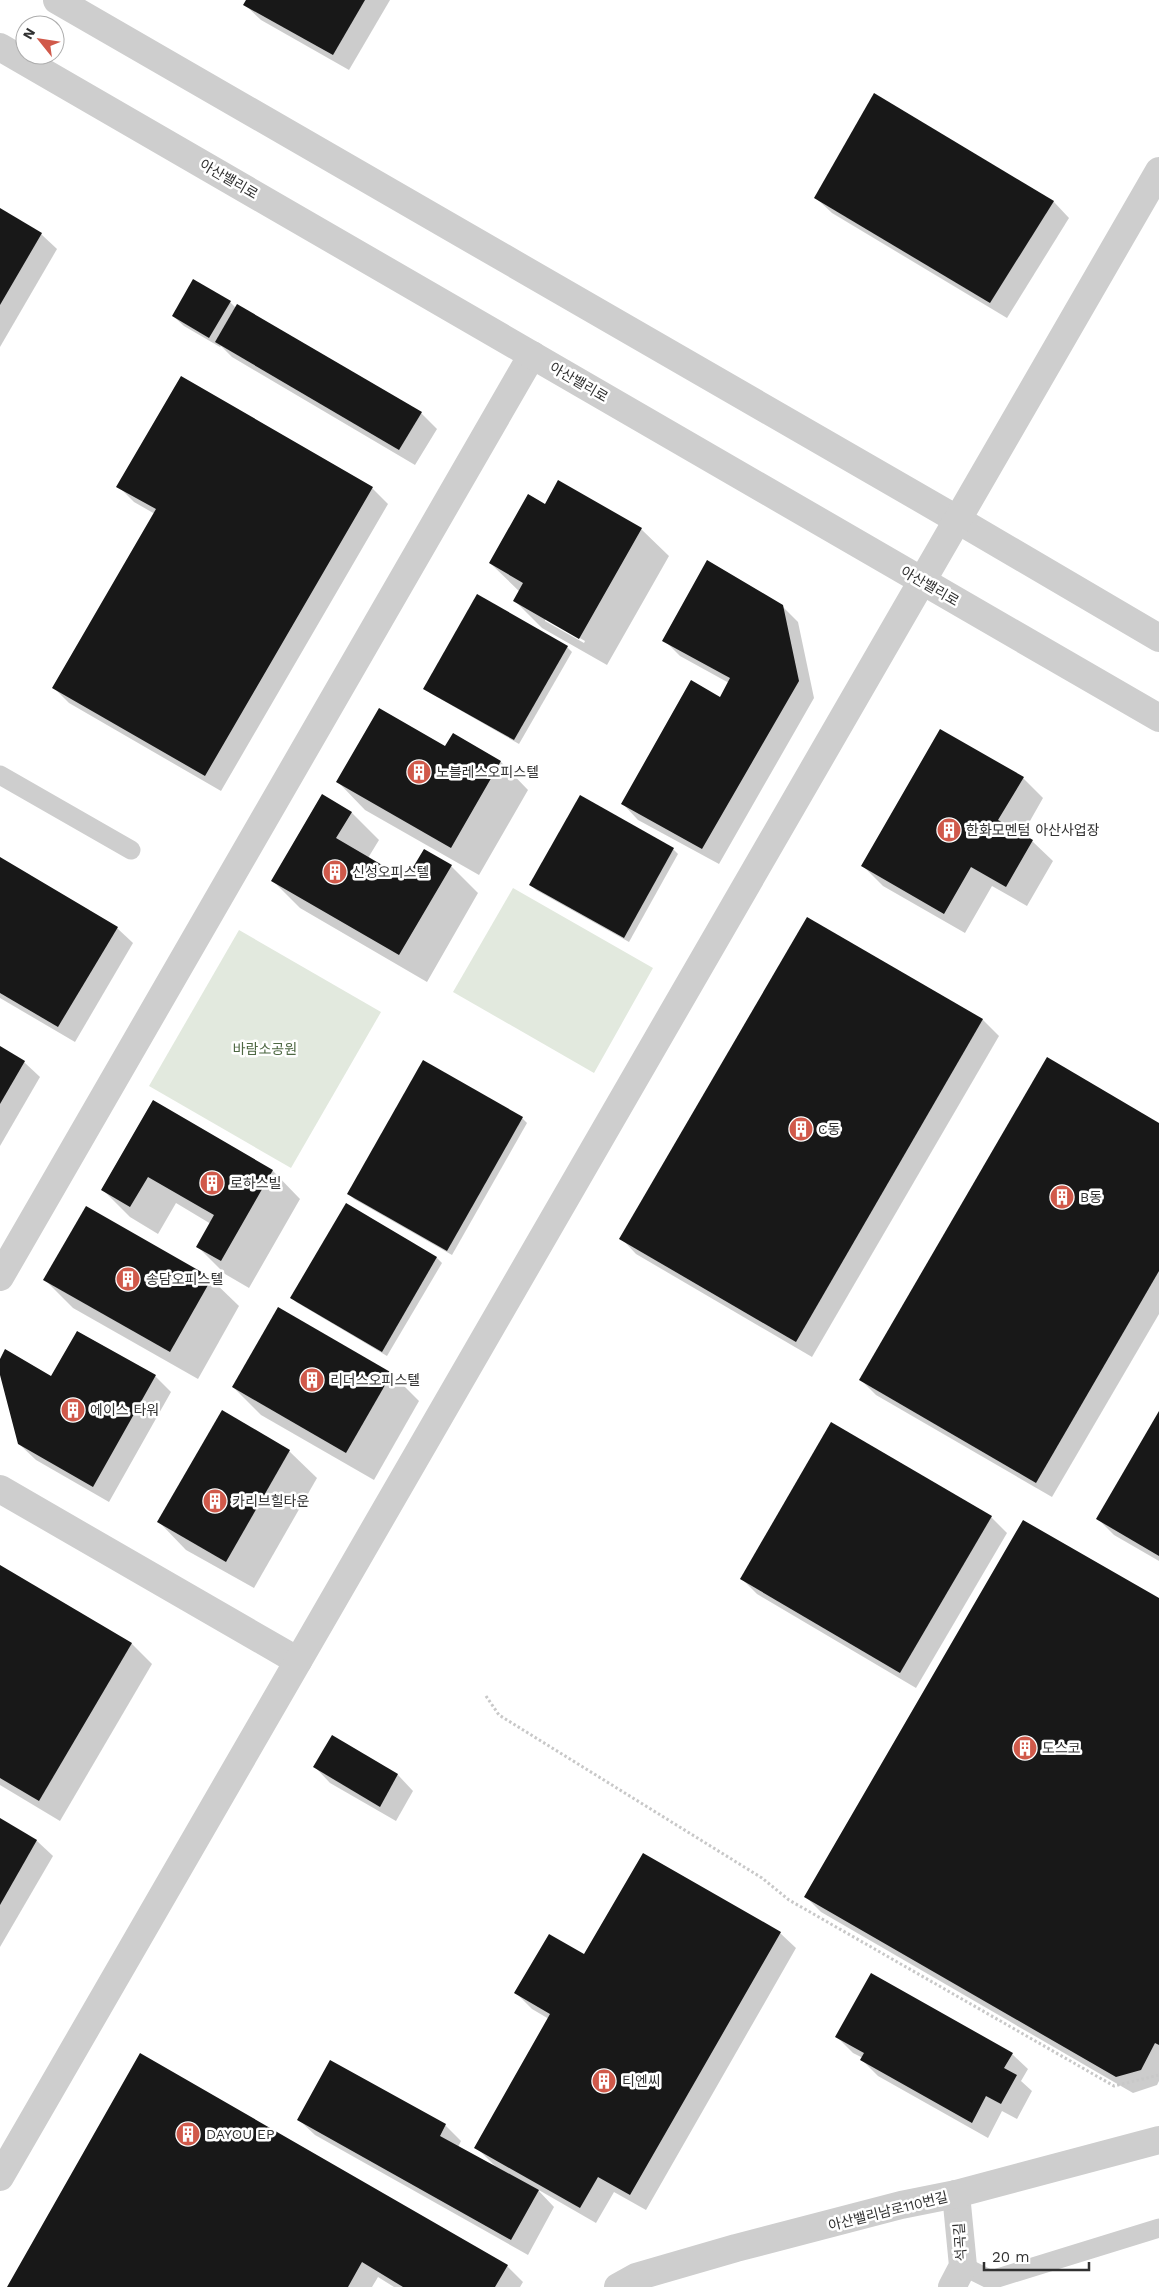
<svg xmlns="http://www.w3.org/2000/svg" width="1159" height="2287" font-family="'Work Sans','Noto Sans KR',sans-serif">
<style>
.green{fill:#e2e9de}
.shadow{fill:#0003;fill-rule:evenodd}
.building{fill:#181818}
.lines{fill:none;stroke-linecap:round;stroke-linejoin:round}
.path{stroke:#c8c8c8;stroke-width:3;stroke-dasharray:2.5 2.5;stroke-linecap:butt}
.service{stroke:#cecece;stroke-width:19}
.minor{stroke:#cecece;stroke-width:28}
.tertiary{stroke:#cecece;stroke-width:28}
.labels{text-anchor:middle;dominant-baseline:central;stroke-width:5;stroke-linejoin:round;paint-order:stroke}
.street-label{font-size:14px;fill:#313131;stroke:#fff}
.poi-label{font-size:14px;fill:#313131;stroke:#fff;text-anchor:start}
.park-label{font-size:14px;fill:#4e6843;stroke:#fff}
</style>
<rect width="100%" height="100%" fill="#fff"/>
<g class="green">
<path d="M513,888L653,968L594,1073L453,992Z"/>
<path d="M239,930L381,1012L291,1168L149,1086Z"/>
</g>
<g class="shadow">
<path d="M247,0H390L349,70L261,20L245,5Z"/>
<path d="M874,95L1054,202L1069,218L1007,318L832,213L816,198Z"/>
<path d="M0,210L41,234L57,249L0,347Z"/>
<path d="M230,302L236,308L421,413L437,429L415,465L232,357L221,346L220,347L184,326L173,316Z"/>
<path d="M118,486L372,488L388,504L221,791L69,703L53,687L155,514L134,502Z"/>
<path d="M545,505L641,529L669,556L607,665L542,628L514,600L520,592L490,563ZM545,618L585,641L584,643L545,621Z"/>
<path d="M782,606L798,622L814,698L719,864L638,820L623,804L720,698L729,683L680,656L664,640Z"/>
<path d="M567,647L572,652L519,744L430,693L424,688Z"/>
<path d="M453,735L501,762L528,790L479,875L365,810L338,782L446,748Z"/>
<path d="M1023,778L1043,798L1022,835L1032,841L1053,861L1027,906L992,886L965,933L883,886L863,866Z"/>
<path d="M351,812L379,840L368,858L407,880L451,866L478,893L427,982L300,908L273,881Z"/>
<path d="M673,849L678,854L629,942L536,890L531,885Z"/>
<path d="M0,858L117,928L133,943L75,1042L0,998Z"/>
<path d="M807,918L983,1020L999,1036L812,1357L636,1254L621,1238Z"/>
<path d="M0,1048L24,1062L40,1077L0,1146Z"/>
<path d="M153,1101L273,1171L300,1199L249,1288L225,1274L198,1247L211,1224L176,1203L158,1234L130,1217L102,1189Z"/>
<path d="M522,1118L527,1123L452,1255L354,1199L349,1194Z"/>
<path d="M1159,1124V1314L1052,1497L876,1395L860,1379Z"/>
<path d="M346,1205L437,1258L442,1263L387,1356L296,1302L291,1297Z"/>
<path d="M211,1279L239,1306L198,1379L73,1308L45,1280Z"/>
<path d="M78,1332L155,1376L171,1392L109,1502L36,1460L19,1444L0,1370V1361L52,1378Z"/>
<path d="M392,1374L419,1401L374,1480L261,1415L233,1387Z"/>
<path d="M1159,1414V1561L1114,1535L1098,1519Z"/>
<path d="M289,1451L317,1478L254,1588L186,1550L159,1522Z"/>
<path d="M991,1517L1007,1533L916,1688L757,1594L741,1578Z"/>
<path d="M0,1567L132,1644L152,1664L60,1821L0,1785Z"/>
<path d="M1159,1600V2081L1157,2085L1133,2093L821,1912L806,1897Z"/>
<path d="M333,1737L398,1775L413,1791L396,1821L330,1783L315,1767Z"/>
<path d="M0,1819L37,1841L53,1856L0,1947Z"/>
<path d="M780,1933L796,1948L646,2210L614,2192L596,2223L537,2189L554,2207L528,2255L315,2135L299,2120L331,2062L445,2125L461,2141L458,2147L495,2166L476,2147L549,2019L532,2009L516,1993L585,1956Z"/>
<path d="M837,2037L1012,2054L1028,2069L1021,2081L1032,2091L1017,2119L1002,2111L988,2138L878,2076L862,2060L863,2058L853,2053Z"/>
<path d="M140,2055L507,2266L523,2282L520,2287H394L378,2277L372,2287H9Z"/>
</g>
<g class="building">
<path d="M246,0H365L333,55L243,5Z"/>
<path d="M874,93L1054,201L990,303L814,198Z"/>
<path d="M0,208L42,233L0,305Z"/>
<path d="M193,279L231,301L209,338L172,316Z"/>
<path d="M237,304L422,412L399,450L215,342Z"/>
<path d="M181,376L373,487L205,776L52,688L156,509L116,487Z"/>
<path d="M558,480L642,528L579,639L513,601L523,583L489,563L528,494L545,504Z"/>
<path d="M707,560L783,605L799,681L702,849L621,804L691,680L720,697L730,678L662,641Z"/>
<path d="M477,594L568,646L514,740L423,689Z"/>
<path d="M379,708L445,746L453,733L501,761L451,848L336,782Z"/>
<path d="M940,729L1024,777L998,820L1033,840L1006,887L971,867L944,914L861,866Z"/>
<path d="M322,794L352,812L336,838L406,879L424,849L452,865L399,955L271,881Z"/>
<path d="M580,795L674,848L624,938L529,885Z"/>
<path d="M0,857L118,927L58,1027L0,993Z"/>
<path d="M807,917L983,1019L796,1342L619,1239Z"/>
<path d="M0,1046L25,1061L0,1104Z"/>
<path d="M1047,1057L1159,1123V1271L1036,1483L859,1380Z"/>
<path d="M423,1060L523,1117L447,1251L347,1194Z"/>
<path d="M153,1100L273,1170L221,1261L196,1247L214,1215L148,1177L130,1207L101,1190Z"/>
<path d="M346,1203L437,1257L382,1352L290,1298Z"/>
<path d="M86,1206L212,1278L170,1352L43,1280Z"/>
<path d="M278,1307L392,1373L346,1453L232,1387Z"/>
<path d="M77,1331L156,1375L93,1487L18,1444L0,1375V1359L5,1349L51,1376Z"/>
<path d="M222,1410L290,1450L226,1562L157,1522Z"/>
<path d="M1159,1411V1556L1096,1519Z"/>
<path d="M831,1422L992,1516L900,1673L740,1579Z"/>
<path d="M1023,1520L1159,1598V2045L1155,2043L1141,2070L1116,2077L804,1897Z"/>
<path d="M0,1565L132,1643L39,1801L0,1778Z"/>
<path d="M332,1735L398,1774L380,1807L313,1767Z"/>
<path d="M0,1818L37,1840L0,1905Z"/>
<path d="M643,1853L781,1932L630,2195L598,2177L580,2208L474,2148L550,2014L514,1993L549,1934L584,1954Z"/>
<path d="M871,1973L1013,2053L1004,2068L1017,2075L1001,2104L986,2096L972,2123L860,2060L864,2053L835,2037Z"/>
<path d="M140,2053L508,2265L495,2287H403L362,2262L348,2287H7Z"/>
<path d="M330,2060L446,2124L440,2136L539,2190L511,2240L297,2120Z"/>
</g>
<g class="lines">
<path class="path" d="M486,1696L499,1715L762,1878L789,1900L1114,2086L1159,2075"/>
<g class="service">
<path d="M0,775L131,850"/>
<path d="M963,2266L991,2280L1159,2228"/>
</g>
<g class="minor">
<path d="M0,1277L532,355"/>
<path d="M952,2287L963,2266L956,2194"/>
</g>
<g class="tertiary">
<path d="M57,0L958,520L1159,638"/>
<path d="M0,47L1159,718"/>
<path d="M0,1489L298,1661"/>
<path d="M0,2177L1159,171"/>
<path d="M618,2287L636,2277L736,2248L901,2205L956,2194L1159,2140"/>
</g>
</g>
<defs>
<symbol id="building-disc" viewBox="-11 -11 22 22"><circle r="9.5" fill="#d0594a" stroke="#fff"/><path d="M-4-6H4V6H1V3H-1V6H-4ZM-2.5-4.3h1.7v1.8h-1.7ZM.8-4.3h1.7v1.8H.8ZM-2.5-1h1.7V.8h-1.7ZM.8-1h1.7V.8H.8Z" fill="#fff"/></symbol>
</defs>
<g fill-rule="evenodd">
<use href="#building-disc" x="405" y="758" width="28" height="28"/>
<use href="#building-disc" x="935" y="816" width="28" height="28"/>
<use href="#building-disc" x="321" y="858" width="28" height="28"/>
<use href="#building-disc" x="787" y="1115" width="28" height="28"/>
<use href="#building-disc" x="198" y="1169" width="28" height="28"/>
<use href="#building-disc" x="1048" y="1183" width="28" height="28"/>
<use href="#building-disc" x="114" y="1265" width="28" height="28"/>
<use href="#building-disc" x="298" y="1366" width="28" height="28"/>
<use href="#building-disc" x="59" y="1396" width="28" height="28"/>
<use href="#building-disc" x="201" y="1487" width="28" height="28"/>
<use href="#building-disc" x="1011" y="1734" width="28" height="28"/>
<use href="#building-disc" x="590" y="2067" width="28" height="28"/>
<use href="#building-disc" x="174" y="2120" width="28" height="28"/>
</g>
<g class="labels">
<g class="street-label">
<text transform="translate(229 179) rotate(30)">아산밸리로</text>
<text transform="translate(579 382) rotate(30)">아산밸리로</text>
<text transform="translate(930 586) rotate(30)">아산밸리로</text>
<text transform="translate(888 2211) rotate(-14)">아산밸리남로110번길</text>
<text transform="translate(960 2242) rotate(-94)">석곡길</text>
</g>
<g class="poi-label">
<text x="436" y="772">노블레스오피스텔</text>
<text x="966" y="830">한화모멘텀 아산사업장</text>
<text x="352" y="872">신성오피스텔</text>
<text x="818" y="1129">C동</text>
<text x="230" y="1183">로하스빌</text>
<text x="1080" y="1197">B동</text>
<text x="146" y="1279">송담오피스텔</text>
<text x="330" y="1380">리더스오피스텔</text>
<text x="90" y="1410">에이스 타워</text>
<text x="232" y="1501">카리브힐타운</text>
<text x="1042" y="1748">도스코</text>
<text x="622" y="2081">티엔씨</text>
<text x="206" y="2134">DAYOU EP</text>
</g>
<g class="park-label">
<text x="265" y="1049">바람소공원</text>
</g>
</g>
<g transform="translate(40 40) rotate(300)"><circle r="24" fill="#ffffff" stroke="#adadad"/>
<path d="M0-4L9 19L0 12L-9 19Z" fill="#d0594a"/>
<text y="-8" font-size="14" font-weight="bold" text-anchor="middle" fill="#313131">N</text>
</g>
<path d="M984 2262v8h105v-8" fill="none" stroke="#313131" stroke-width="2.5"/>
<text x="992" y="2262" font-size="15" fill="#313131" stroke="#ffffff" stroke-width="4" paint-order="stroke">20 m</text>
</svg>
